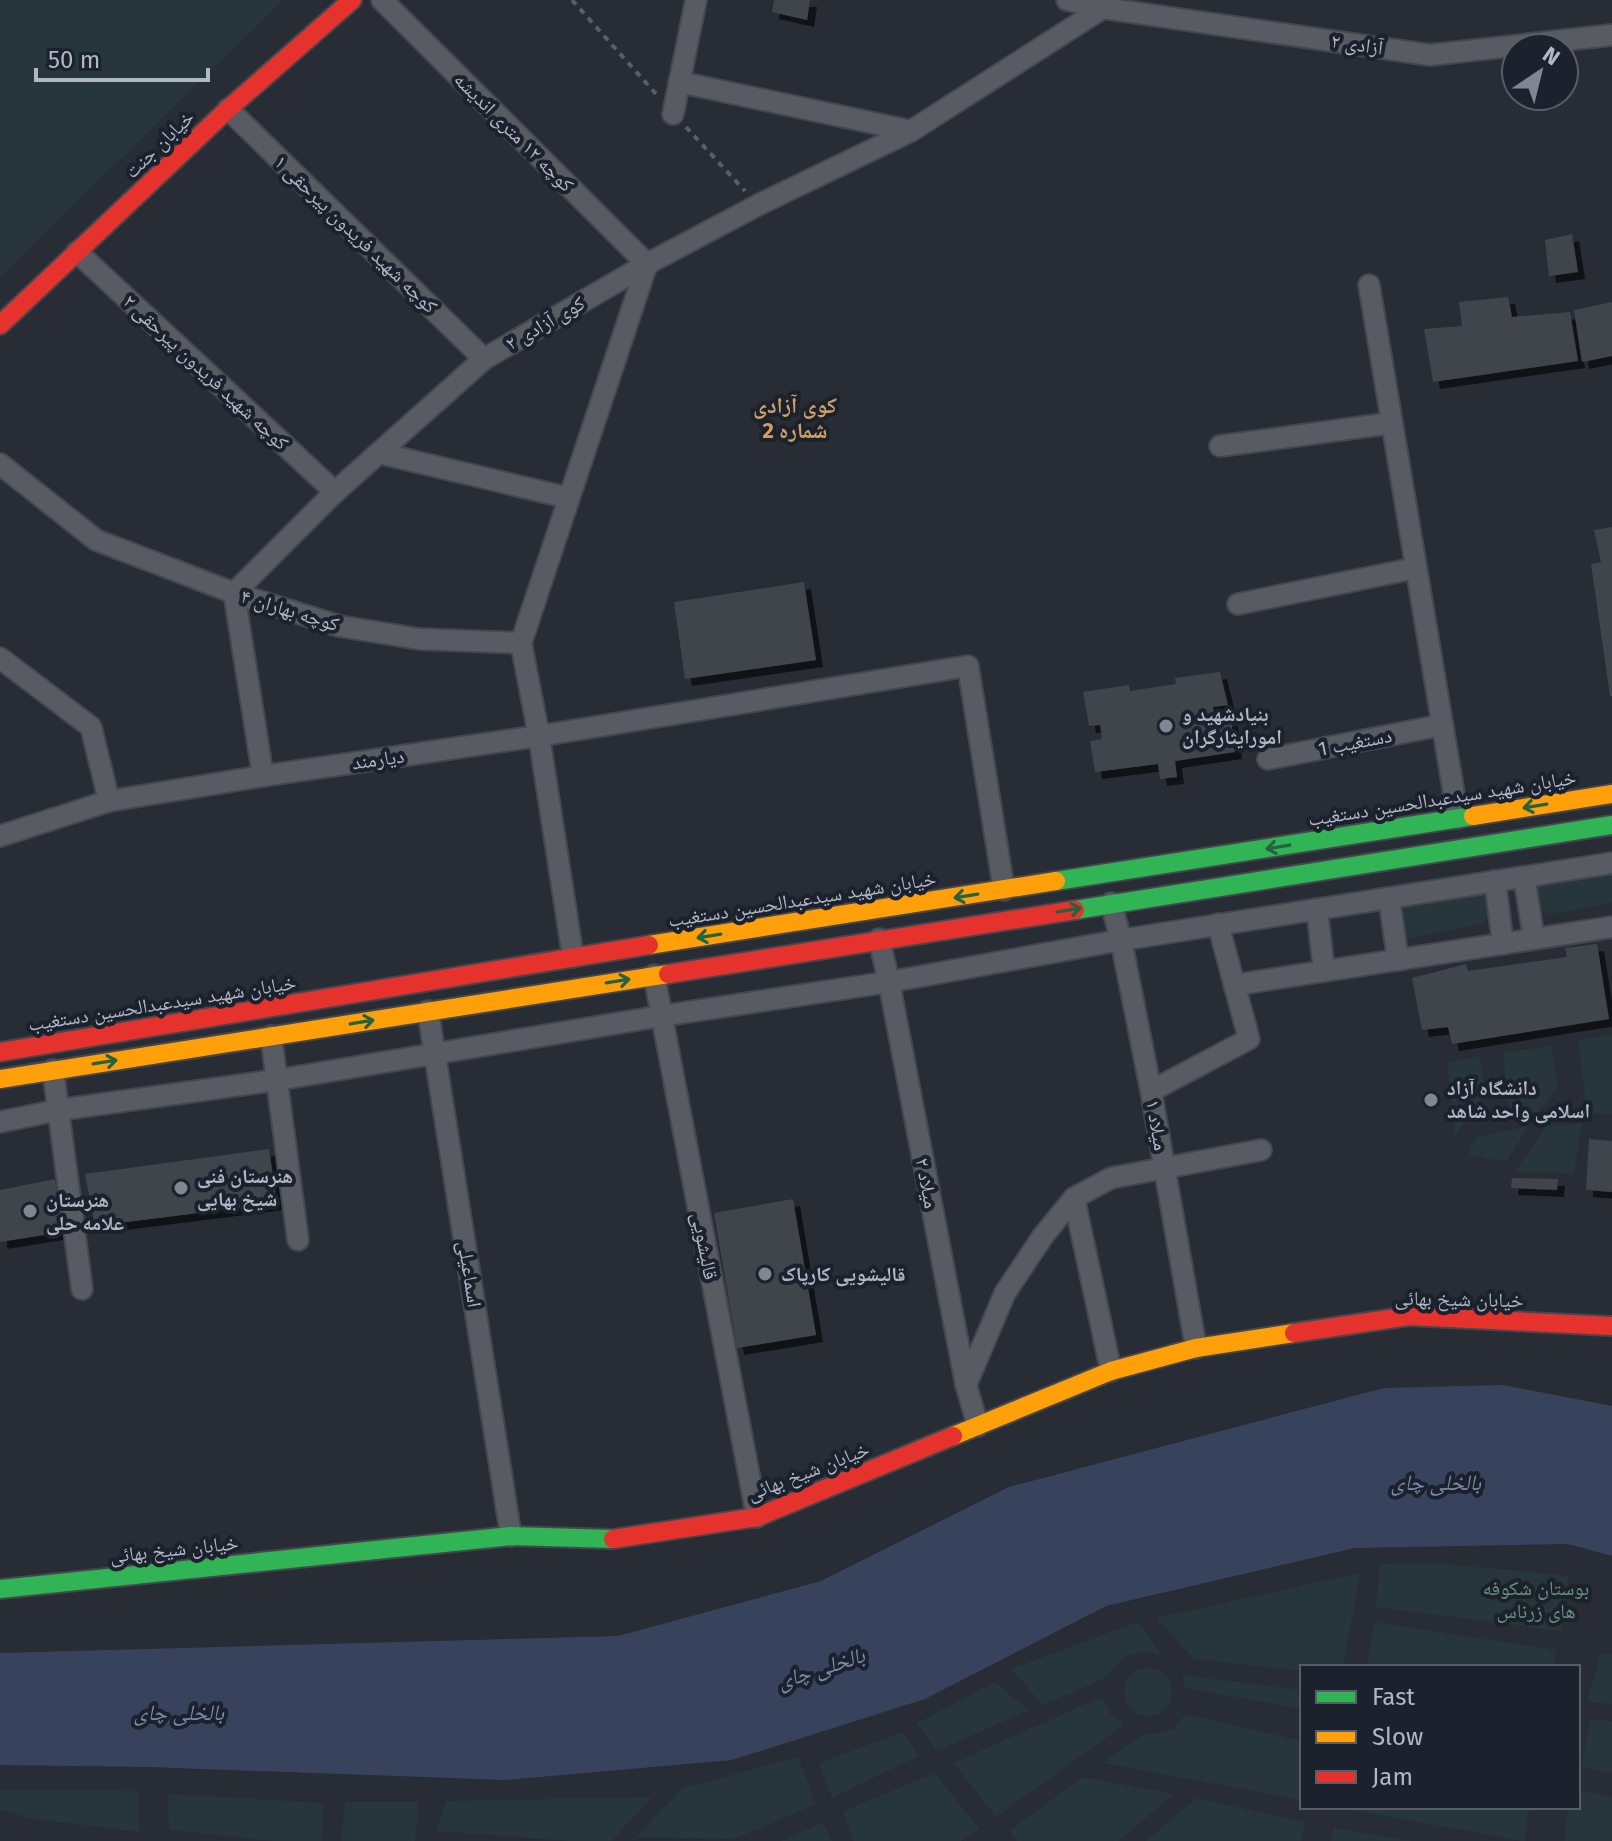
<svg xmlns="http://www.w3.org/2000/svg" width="1612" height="1841" font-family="'Fira Sans','Noto Naskh Arabic',sans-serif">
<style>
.green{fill:#26363a}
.water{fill:#37435d}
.building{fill:#41444b;filter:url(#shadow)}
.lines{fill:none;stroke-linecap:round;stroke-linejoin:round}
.street-casing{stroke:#44474d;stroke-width:24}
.fast-casing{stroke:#44474d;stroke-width:22}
.slow-casing{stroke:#44474d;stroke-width:22}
.jam-casing{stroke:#44474d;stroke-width:22}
.path{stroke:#5b5e66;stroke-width:4;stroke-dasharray:6 6;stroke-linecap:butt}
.street{stroke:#585b62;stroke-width:20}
.fast{stroke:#30b455;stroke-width:18}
.slow{stroke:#ff9f0a;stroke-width:18}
.jam{stroke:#e5322d;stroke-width:18}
.oneway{stroke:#256340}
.poi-dot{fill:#828692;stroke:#1c212e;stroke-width:3}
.labels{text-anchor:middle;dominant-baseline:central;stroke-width:8;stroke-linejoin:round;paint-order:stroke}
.street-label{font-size:20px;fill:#b2b7c5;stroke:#1c212e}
.poi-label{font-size:20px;font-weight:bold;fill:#b2b7c5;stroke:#1c212e;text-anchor:start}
.park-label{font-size:20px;fill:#6a957a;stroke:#1c212e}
.neighbourhood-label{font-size:22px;font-weight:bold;fill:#cca065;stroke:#1c212e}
.water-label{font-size:22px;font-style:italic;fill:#7c8aab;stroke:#1c212e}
</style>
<defs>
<filter id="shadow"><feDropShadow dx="7" dy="7" stdDeviation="0" flood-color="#0009"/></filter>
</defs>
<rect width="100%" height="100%" fill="#282c34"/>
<g class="green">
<path d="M0,0H283L0,277Z"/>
<path d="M1612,865V903L1550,914L1541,911L1537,903L1534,878Z"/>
<path d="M1492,885V914L1487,920L1479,924L1406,939L1399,898Z"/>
<path d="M1612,1035V1114L1587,1113L1578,1040Z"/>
<path d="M1551,1046L1558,1087L1536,1115L1509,1117L1503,1053Z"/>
<path d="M1480,1056L1484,1095L1455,1136L1447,1063Z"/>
<path d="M1582,1124L1574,1174L1515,1171L1547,1126Z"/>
<path d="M1529,1126L1506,1162L1469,1155L1472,1145L1477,1137Z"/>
<path d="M1434,1563L1569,1576L1561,1631L1376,1607L1380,1564Z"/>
<path d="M1360,1573L1343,1667H1302V1671L1194,1659L1156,1618Z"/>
<path d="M1138,1622L1162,1656L1144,1651L1127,1656L1114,1666L1107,1677L1043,1705L1011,1669Z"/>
<path d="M1374,1622L1556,1650L1553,1667H1367Z"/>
<path d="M1601,1653L1612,1655V1704L1587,1702Z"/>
<circle cx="1148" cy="1692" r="24"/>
<path d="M1182,1675L1302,1690V1709L1185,1688Z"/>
<path d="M995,1682L1029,1710L937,1751L917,1723Z"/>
<path d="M1102,1697L1111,1715L1124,1725L996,1817L953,1763Z"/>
<path d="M1185,1714L1302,1741V1800L1103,1763L1143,1734L1158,1733L1174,1729Z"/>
<path d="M1590,1719L1612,1721V1773L1581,1767Z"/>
<path d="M902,1732L919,1756L832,1798L819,1763Z"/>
<path d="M798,1757L816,1804L735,1839L636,1837L683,1788Z"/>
<path d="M935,1773L979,1829L961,1841H854L843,1811Z"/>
<path d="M1083,1777L1174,1794L1119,1841H1017L1009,1831Z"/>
<path d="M1578,1789L1612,1797V1841H1564L1568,1807H1578Z"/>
<path d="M0,1790L138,1791L140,1832L34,1819L0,1810Z"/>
<path d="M167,1794L324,1803L321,1841H274L169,1830Z"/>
<path d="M652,1797L612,1841H570L436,1831L446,1801Z"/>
<path d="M1196,1798L1305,1822L1301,1841H1146Z"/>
<path d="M345,1802H419L415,1841H341Z"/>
<path d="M1337,1807H1529L1525,1841H1522Z"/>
<path d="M823,1822L832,1841H781Z"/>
<path d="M1334,1828L1413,1841H1331Z"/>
</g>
<path class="water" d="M1503,1385L1612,1406V1556L1568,1544L1355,1548L1106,1606L925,1699L732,1760L505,1780L149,1767L0,1765V1653L618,1636L821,1581L1009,1487L1384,1388Z"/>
<g class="building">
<path d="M774,0H810L807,20L772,12Z"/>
<path d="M1572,234L1578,272L1549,276L1545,240Z"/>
<path d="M1508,297L1512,317L1570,312L1578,361L1433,382L1424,329L1462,326L1459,302Z"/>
<path d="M1612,302V356L1582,362L1574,310Z"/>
<path d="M1612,527V696H1610L1591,564L1601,562L1594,530Z"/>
<path d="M804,582L816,660L685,679L674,602Z"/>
<path d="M1220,672L1228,705L1213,707L1215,720L1231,719L1235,752L1175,761L1177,777L1160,779L1158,764L1095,772L1090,741L1102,739L1100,725L1089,726L1083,692L1129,685L1130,691L1176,684L1175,678Z"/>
<path d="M1597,944L1609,1019L1452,1044L1448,1027L1422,1030L1412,978L1466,964L1468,971L1567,957L1565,948Z"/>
<path d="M1589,1139L1612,1141V1192L1586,1190Z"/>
<path d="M269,1149L277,1203L95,1226L85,1174Z"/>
<path d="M1512,1178L1558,1179L1557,1190L1511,1188Z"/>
<path d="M55,1179L63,1232L0,1242V1190Z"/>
<path d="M793,1199L816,1335L737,1348L714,1213Z"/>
</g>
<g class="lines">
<defs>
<g id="street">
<path d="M382,0L647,264L521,643"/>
<path d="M1067,0L1103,8L1430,55L1612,35"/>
<path d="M679,82L911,131"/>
<path d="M228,109L484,359"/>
<path d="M673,114L696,0"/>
<path d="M77,252L335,492"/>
<path d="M1369,285L1458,818"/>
<path d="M1220,446L1392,423"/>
<path d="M379,453L569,498"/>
<path d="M0,464L96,540L234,593L339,626L419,639L521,643L539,736L968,666L1004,890"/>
<path d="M1238,604L1416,568"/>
<path d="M0,658L91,727L109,801"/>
<path d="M1268,759L1442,725"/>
<path d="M263,776L234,593L335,492L484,359L647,264L758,205L911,131L1103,8V0"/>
<path d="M0,836L109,801L263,776L539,736L573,957"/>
<path d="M1524,877L1534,939"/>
<path d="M1495,881L1503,944"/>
<path d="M1389,898L1398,960"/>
<path d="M1111,903L1121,940L1151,1091L1196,1348"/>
<path d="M1317,909L1324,971"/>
<path d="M879,939L889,982L966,1385L978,1426"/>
<path d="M654,975L757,1517"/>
<path d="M1234,985L1612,927"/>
<path d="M428,1011L511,1536"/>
<path d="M271,1036L298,1240"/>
<path d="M53,1070L82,1289"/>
<path d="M1151,1091L1249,1039L1218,924"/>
<path d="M0,1122L58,1110L277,1080L661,1016L889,982L1121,940L1612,863"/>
<path d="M1074,1198L1111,1371"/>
<path d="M966,1385L1005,1293L1043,1236L1074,1198L1111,1178L1261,1150"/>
</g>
<g id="fast">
<path d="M1056,881L1473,816"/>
<path d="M1075,910L1612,825"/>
<path d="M0,1589L511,1536L613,1539"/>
</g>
<g id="slow">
<path d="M1473,816L1612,794"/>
<path d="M649,945L1056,881"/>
<path d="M0,1079L668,974"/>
<path d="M953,1436L1111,1371L1196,1348L1294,1333"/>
</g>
<g id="jam">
<path d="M0,325L228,109L352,0"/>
<path d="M668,974L1075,910"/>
<path d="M0,1052L649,945"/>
<path d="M1294,1333L1409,1316L1612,1326"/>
<path d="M613,1539L757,1517L953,1436"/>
</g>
</defs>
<use href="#street" class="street-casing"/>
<use href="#fast" class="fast-casing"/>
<use href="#slow" class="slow-casing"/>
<use href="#jam" class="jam-casing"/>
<g class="path">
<path d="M572,0L656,94"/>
<path d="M686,127L745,191"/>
</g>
<use href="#street" class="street"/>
<use href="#fast" class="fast"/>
<use href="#slow" class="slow"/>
<use href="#jam" class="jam"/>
</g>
<defs><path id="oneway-shaft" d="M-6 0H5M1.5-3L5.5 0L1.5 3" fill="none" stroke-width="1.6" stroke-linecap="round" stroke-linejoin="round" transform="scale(2)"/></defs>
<g class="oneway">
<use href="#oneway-shaft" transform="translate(1535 806) rotate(171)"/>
<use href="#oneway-shaft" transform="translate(1278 847) rotate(171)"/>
<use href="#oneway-shaft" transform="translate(966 896) rotate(171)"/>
<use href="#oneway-shaft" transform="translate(1069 910) rotate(-9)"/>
<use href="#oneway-shaft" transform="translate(709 936) rotate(171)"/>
<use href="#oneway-shaft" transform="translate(618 981) rotate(-9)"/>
<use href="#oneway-shaft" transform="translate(362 1022) rotate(-9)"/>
<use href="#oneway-shaft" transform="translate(105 1062) rotate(-9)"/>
</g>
<g class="poi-dot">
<circle cx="1166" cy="726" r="8"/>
<circle cx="1431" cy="1100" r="8"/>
<circle cx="181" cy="1188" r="8"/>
<circle cx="30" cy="1211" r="8"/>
<circle cx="765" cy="1274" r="8"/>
</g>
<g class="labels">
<g class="street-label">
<text transform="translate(1357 44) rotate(8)">آزادی ۲</text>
<text transform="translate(514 132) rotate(45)">کوچه ۱۲ متری اندیشه</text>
<text transform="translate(159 144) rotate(-44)">خیابان جنت</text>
<text transform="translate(356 234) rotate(44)">کوچه شهید فریدون پیرحقی ۱</text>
<text transform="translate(545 323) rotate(-30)">کوی آزادی ۲</text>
<text transform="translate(206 372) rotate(43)">کوچه شهید فریدون پیرحقی ۲</text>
<text transform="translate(290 610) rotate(17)">کوچه بهاران ۴</text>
<text transform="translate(1355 742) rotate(-11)">دستغیب 1</text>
<text transform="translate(378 759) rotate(-8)">دیارمند</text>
<text transform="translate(1442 798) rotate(-9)">خیابان شهید سیدعبدالحسین دستغیب</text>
<text transform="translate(802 899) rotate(-9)">خیابان شهید سیدعبدالحسین دستغیب</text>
<text transform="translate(162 1003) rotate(-9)">خیابان شهید سیدعبدالحسین دستغیب</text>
<text transform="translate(1157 1125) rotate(80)">میلاد ۱</text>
<text transform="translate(927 1183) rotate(79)">میلاد ۲</text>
<text transform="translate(705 1246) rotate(79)">قالیشویی</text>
<text transform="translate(470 1274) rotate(81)">اسماعیلی</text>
<text transform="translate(1459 1299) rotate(1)">خیابان شیخ بهائی</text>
<text transform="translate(808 1471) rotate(-21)">خیابان شیخ بهائی</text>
<text transform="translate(174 1549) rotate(-6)">خیابان شیخ بهائی</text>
</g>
<g class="poi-label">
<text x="1182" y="714">بنیادشهید و<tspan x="1182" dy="23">امورایثارگران</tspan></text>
<text x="1447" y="1088">دانشگاه آزاد<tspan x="1447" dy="23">اسلامی واحد شاهد</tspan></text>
<text x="197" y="1176">هنرستان فنی<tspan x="197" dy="23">شیخ بهایی</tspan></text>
<text x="46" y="1200">هنرستان<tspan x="46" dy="23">علامه حلی</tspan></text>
<text x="781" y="1274">قالیشویی کارپاک</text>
</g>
<g class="park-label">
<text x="1536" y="1588">بوستان شکوفه<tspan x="1536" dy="23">های زرناس</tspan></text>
</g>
<g class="neighbourhood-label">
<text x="795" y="405">کوی آزادی<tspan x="795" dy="25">شماره 2</tspan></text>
</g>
<g class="water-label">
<text x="1436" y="1482">بالخلی چای</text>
<text transform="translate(821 1668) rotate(-18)">بالخلی چای</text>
<text x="179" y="1712">بالخلی چای</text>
</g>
</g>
<rect x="1300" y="1665" width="280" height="144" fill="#1c212e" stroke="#585d6a" stroke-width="2"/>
<rect x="1316" y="1691" width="40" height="12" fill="#30b455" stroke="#585d6a" stroke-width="2"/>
<text x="1372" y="1705" font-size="24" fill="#b2b7c5">Fast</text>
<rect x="1316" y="1731" width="40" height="12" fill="#ff9f0a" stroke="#585d6a" stroke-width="2"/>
<text x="1372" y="1745" font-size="24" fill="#b2b7c5">Slow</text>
<rect x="1316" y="1771" width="40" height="12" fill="#e5322d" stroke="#585d6a" stroke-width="2"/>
<text x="1372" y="1785" font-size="24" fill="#b2b7c5">Jam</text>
<g transform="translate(1540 72) rotate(35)"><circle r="38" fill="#1c212e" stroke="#585d6a" stroke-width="2"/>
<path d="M0-6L14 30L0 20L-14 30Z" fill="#828692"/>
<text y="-12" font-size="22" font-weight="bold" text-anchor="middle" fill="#b2b7c5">N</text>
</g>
<path d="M36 68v12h172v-12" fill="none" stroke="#b2b7c5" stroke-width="4"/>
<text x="48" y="68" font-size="24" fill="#b2b7c5" stroke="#1c212e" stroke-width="6" paint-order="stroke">50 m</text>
</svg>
